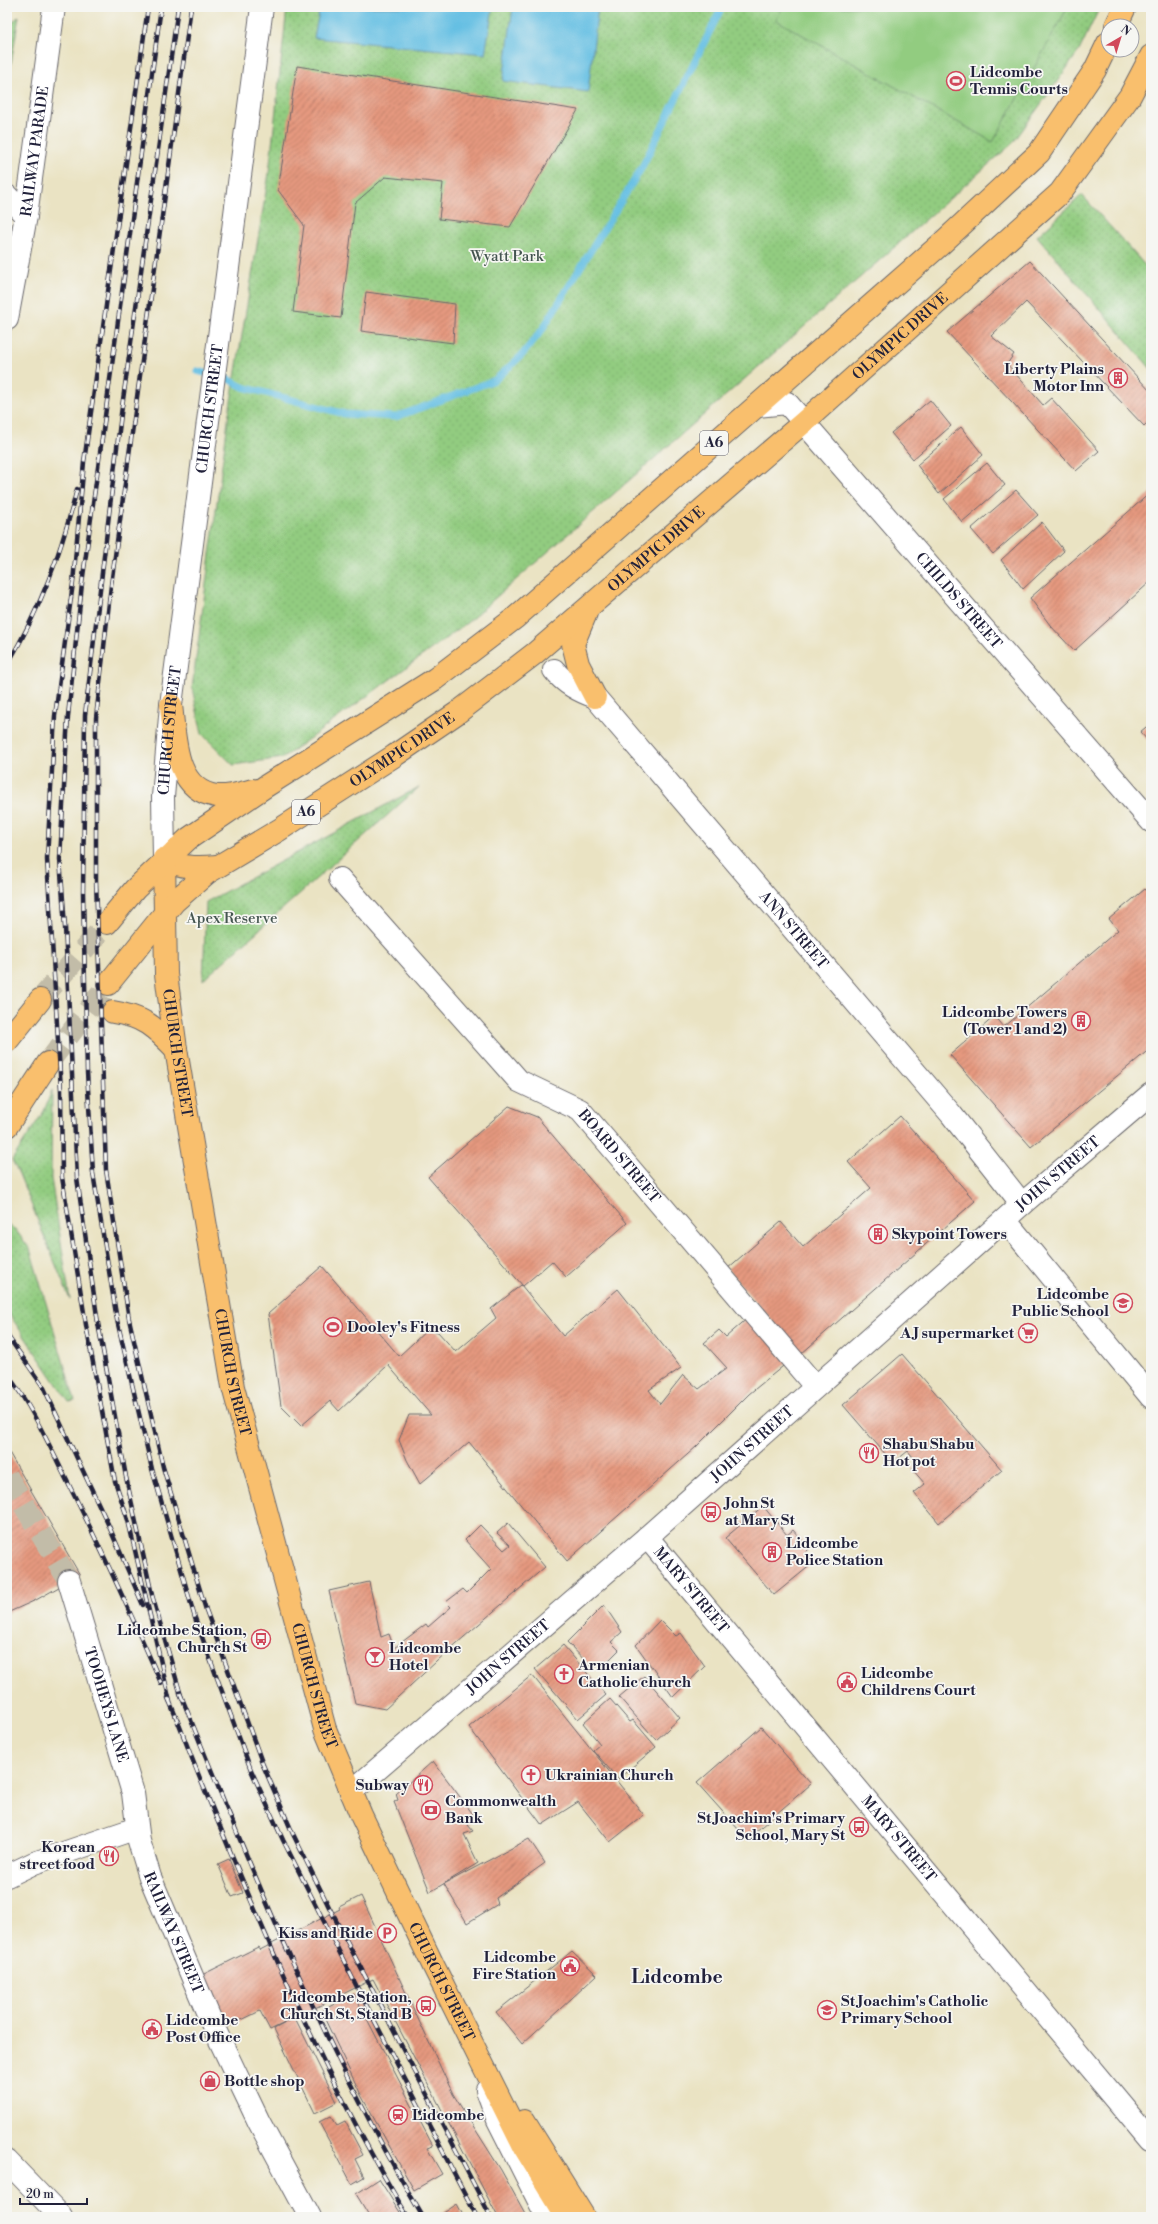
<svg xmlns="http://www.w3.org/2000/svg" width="1158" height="2224" font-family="'Libre Bodoni',serif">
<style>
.green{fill:url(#green-dots);stroke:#5a775e}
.pitch{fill:#92cc80;stroke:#5a775e}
.water{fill:#65bfe3;stroke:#44708f}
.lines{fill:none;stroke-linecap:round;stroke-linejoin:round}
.stream{stroke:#65bfe3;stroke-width:7}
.building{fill:url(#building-hatch)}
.minor-tunnel{stroke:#c2bca8;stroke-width:22;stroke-dasharray:22 11;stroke-linecap:butt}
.highway-tunnel{stroke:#c2bca8;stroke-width:22;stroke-dasharray:22 11;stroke-linecap:butt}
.minor-casing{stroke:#68666b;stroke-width:24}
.major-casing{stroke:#68666b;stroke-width:24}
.highway-casing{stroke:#68666b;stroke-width:24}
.minor{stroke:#fff;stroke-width:22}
.major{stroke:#f9bf6d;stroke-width:22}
.highway{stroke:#f9bf6d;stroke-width:22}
.rail-casing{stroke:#22223b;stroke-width:4.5}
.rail{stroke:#f6f6f2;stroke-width:3;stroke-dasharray:9;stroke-linecap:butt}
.labels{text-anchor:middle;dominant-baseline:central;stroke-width:3.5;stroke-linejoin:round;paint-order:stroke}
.shield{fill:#f6f6f2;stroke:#626272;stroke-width:1}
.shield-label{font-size:14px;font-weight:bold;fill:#22223b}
.poi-label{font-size:15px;font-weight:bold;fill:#22223b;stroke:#f6f6f2;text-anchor:start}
.street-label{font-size:15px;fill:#22223b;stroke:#f6f6f2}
.park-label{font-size:15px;fill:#445550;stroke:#f6f6f2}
.district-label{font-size:19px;font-weight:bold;fill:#22223b;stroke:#f6f6f2}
</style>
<defs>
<pattern id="green-dots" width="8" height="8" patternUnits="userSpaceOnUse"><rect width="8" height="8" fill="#92cc80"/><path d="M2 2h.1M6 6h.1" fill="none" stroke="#7eaf70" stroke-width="1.8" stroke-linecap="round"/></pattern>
<pattern id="building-hatch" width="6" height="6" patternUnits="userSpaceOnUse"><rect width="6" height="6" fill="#e5997f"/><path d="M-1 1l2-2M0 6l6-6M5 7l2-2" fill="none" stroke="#b97c69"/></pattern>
</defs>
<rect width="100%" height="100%" fill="#f6f6f2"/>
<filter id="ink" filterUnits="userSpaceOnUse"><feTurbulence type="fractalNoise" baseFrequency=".025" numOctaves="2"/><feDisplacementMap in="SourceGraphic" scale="8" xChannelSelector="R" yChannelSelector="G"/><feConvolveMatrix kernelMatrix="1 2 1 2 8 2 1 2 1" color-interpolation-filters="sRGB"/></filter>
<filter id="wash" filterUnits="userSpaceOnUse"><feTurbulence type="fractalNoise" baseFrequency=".012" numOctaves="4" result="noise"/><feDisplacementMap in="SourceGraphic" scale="16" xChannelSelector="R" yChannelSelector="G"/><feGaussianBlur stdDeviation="0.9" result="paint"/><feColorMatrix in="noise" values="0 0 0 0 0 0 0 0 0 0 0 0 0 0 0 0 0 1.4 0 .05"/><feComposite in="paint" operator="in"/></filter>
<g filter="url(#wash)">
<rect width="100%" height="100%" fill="#eae3c3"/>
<g class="green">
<path d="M287,7H1100L1079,51L1013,143L468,622L283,758L233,765L202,734L192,688L229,413L269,173Z"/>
<path d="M19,16L7,88V27Z"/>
<path d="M1082,195L1151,272V369L1037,236Z"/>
<path d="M419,787L203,980L206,902Z"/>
<path d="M52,1090L51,1178L70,1300L19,1174L12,1160L44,1111Z"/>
<path d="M7,1225L15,1229L30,1249L75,1401L69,1402L7,1311Z"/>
</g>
<path class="pitch" d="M783,7H1068L993,142L776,20Z"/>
<g class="water">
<path d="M320,7H493L485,54L314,38Z"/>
<path d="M513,7H598L588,92L503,81Z"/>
</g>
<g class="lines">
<path class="stream" d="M197,371L228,379L243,387L345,414L396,417L495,380L522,355L542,330L641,169L722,7"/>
</g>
<g id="blocks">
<g class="building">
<path d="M297,66L578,110L510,227L439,219L443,183L385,177L355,203L341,318L293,312L304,225L278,190Z"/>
<path d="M1030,261L1151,392V419L1144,426L1026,302L991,336L1014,354L1007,364L1043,405L1051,398L1099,451L1076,471L947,332Z"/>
<path d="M366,292L455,304L453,343L361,331Z"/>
<path d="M930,400L951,426L913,459L891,433Z"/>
<path d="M961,427L983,455L939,494L917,465Z"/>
<path d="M987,463L1005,485L962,522L944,499Z"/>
<path d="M1016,490L1038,515L993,554L971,529Z"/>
<path d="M1151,492V581L1074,651L1050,625L1030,598Z"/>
<path d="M1042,522L1064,551L1023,589L1001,560Z"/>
<path d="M1151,723V744L1140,732Z"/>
<path d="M1145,889L1151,896V1048L1031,1147L950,1055L995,1016L1004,1027L1118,930L1109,919Z"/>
<path d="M509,1106L537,1117L627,1223L566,1277L552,1261L523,1286L428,1177Z"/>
<path d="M900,1116L975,1201L801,1354L727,1269L781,1222L803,1247L871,1188L848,1162Z"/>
<path d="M322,1266L399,1356L428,1329L438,1332L456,1352L496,1318L491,1309L521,1285L563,1336L618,1289L681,1368L649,1390L660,1404L683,1375L699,1389L727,1368L704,1343L719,1330L726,1337L749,1317L788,1362L749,1394L696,1447L567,1561L469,1442L420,1484L407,1460L399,1440L409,1415H431L388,1365L339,1411L330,1401L301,1426L281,1406L268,1314Z"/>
<path d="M902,1354L1002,1470L939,1523L914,1493L925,1484L912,1469L918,1463L908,1451L893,1463L843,1405Z"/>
<path d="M7,1449L80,1575L36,1600L7,1613Z"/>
<path d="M763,1506L787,1535L793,1530L809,1549L804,1554L812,1564L774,1595L725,1538Z"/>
<path d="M508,1523L545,1567L449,1650L385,1709L355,1703L329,1591L369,1582L381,1637L389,1634L394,1648L426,1624L428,1627L451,1607L446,1602L463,1589L467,1593L491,1569L465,1540L480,1525L504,1550L510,1545L497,1533Z"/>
<path d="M604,1605L622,1632L611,1642L619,1650L603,1666L600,1662L593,1669L567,1642Z"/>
<path d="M660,1620L676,1636L681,1633L705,1666L673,1697L636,1645Z"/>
<path d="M563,1645L606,1695L578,1719L535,1669Z"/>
<path d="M532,1675L644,1815L610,1842L578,1802L542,1825L469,1727Z"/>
<path d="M644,1676L680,1718L656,1740L619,1697Z"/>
<path d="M610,1699L630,1722L633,1720L656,1747L618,1779L593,1750L600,1744L583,1723Z"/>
<path d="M761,1727L811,1784L747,1839L697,1783Z"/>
<path d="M433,1761L475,1817L468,1825L473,1831L464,1834L478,1863L430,1892L394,1802L398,1800L396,1794Z"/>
<path d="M529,1839L545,1863L496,1898L498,1904L467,1923L444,1884Z"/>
<path d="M229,1859L243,1893L232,1897L218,1864Z"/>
<path d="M361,1896L453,2094L501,2170L527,2217H498L373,1979L295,2018L337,2102L315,2113L274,2029L293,2019L270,2030L260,2011L225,2028L200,1976L258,1947L260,1950L340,1909L339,1907Z"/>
<path d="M572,1951L597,1975L522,2044L496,2012Z"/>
<path d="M354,1994L433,2146L427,2148L442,2174L414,2190L362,2097L321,2011Z"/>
<path d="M331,2116L337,2125L345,2121L363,2155L355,2159L364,2177L352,2184L319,2122Z"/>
<path d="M379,2179L403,2217H370L356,2194Z"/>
<path d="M457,2204L464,2217H440L439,2216Z"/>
</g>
</g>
</g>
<g filter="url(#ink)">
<use href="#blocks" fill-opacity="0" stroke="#68666b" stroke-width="1"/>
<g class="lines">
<path class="minor-tunnel" d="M7,1476L69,1581"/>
<g class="highway-tunnel">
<path d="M40,1000L107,923"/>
<path d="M48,1063L108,984"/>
</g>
<defs>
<g id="minor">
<path d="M7,196L26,216"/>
<path id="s1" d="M7,319L26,216L54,7"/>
<path id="s2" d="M757,406L787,403L1151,821"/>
<path id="s3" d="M554,670C565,684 579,691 595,697L951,1114L1022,1204"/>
<path id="s4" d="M164,859L163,797L171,705L262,7"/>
<path id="s5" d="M340,879L519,1081L580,1110L815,1386"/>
<path d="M1005,1220L1151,1397"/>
<path id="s6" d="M647,1537L1151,2141"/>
<path id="s7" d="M69,1581L133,1793L139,1841L150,1877L214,2028L259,2122L310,2217"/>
<path id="s8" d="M351,1792L647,1537L1022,1204L1151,1094"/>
<path d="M7,1876L34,1863L137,1828"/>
<path d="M487,2090L498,2120L547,2217"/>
<path d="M7,2161L61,2217"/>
</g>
<g id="major">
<path id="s9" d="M165,914L166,974L176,1049L233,1387L325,1729L361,1815L434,1967L524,2147L567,2217"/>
<path d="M524,2121L584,2217"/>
</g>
<g id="highway">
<path d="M1116,26L1125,7"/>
<path d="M586,613L573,644L578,664L595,697"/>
<path d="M171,705C175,736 174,791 217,796C229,797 241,793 253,790"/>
<path d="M164,859C182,868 197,868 217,866"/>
<path d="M164,859L165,914"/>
<path d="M107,923L135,889L188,839L266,786L435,679L515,618L941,244L1039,153L1095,70L1108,43"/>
<path id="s10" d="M108,984L174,902L207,873L279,830L394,756L457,713L534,654L804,422L1060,193L1130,96L1151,56"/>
<path d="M113,1012C145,1017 154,1027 176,1049"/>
<path d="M7,1041L40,1000"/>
<path d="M7,1126L48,1063"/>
</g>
</defs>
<use href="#minor" class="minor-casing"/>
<use href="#major" class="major-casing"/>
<use href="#highway" class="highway-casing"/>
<use href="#minor" class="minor"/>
<use href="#major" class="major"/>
<use href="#highway" class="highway"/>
<defs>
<g id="rail">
<path d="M148,7L84,462L73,583L55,716L47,859L61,1090L62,1177L86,1325L115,1481L128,1520L170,1702"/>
<path d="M161,7L82,584L68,716L60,859L65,927L77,1178L98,1323L126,1477L152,1595L182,1699"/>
<path d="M178,7L121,414L85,715L83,893L87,1072L93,1173L117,1320L152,1469L195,1618L251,1770L283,1840L359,1991L477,2217"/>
<path d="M191,7L111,585L96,718V880L106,1170L129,1319L163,1467L206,1610L263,1765L293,1834L329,1907L491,2217"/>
<path d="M7,665C41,608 61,553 77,489"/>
<path d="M7,1335L44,1388L108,1524L143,1605"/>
<path d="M7,1374C33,1408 50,1447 69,1485C102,1550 132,1616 161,1683"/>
<path d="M180,1693C252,1872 325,2051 423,2217"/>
<path d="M168,1698C181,1727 191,1758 204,1788C264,1934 326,2082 408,2217"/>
</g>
</defs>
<use href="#rail" class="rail-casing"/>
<use href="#rail" class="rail"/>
</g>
</g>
<defs>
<symbol id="stadium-ring" viewBox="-11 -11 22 22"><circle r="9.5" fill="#f6f6f2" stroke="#d1495b" stroke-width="1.5"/><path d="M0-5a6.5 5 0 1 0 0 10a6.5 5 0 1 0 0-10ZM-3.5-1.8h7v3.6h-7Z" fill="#d1495b"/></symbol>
<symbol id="building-ring" viewBox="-11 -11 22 22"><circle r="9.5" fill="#f6f6f2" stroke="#d1495b" stroke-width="1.5"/><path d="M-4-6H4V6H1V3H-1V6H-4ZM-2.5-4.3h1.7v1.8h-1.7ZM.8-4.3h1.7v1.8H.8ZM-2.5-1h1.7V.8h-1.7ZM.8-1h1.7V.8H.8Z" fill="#d1495b"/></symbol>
<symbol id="school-ring" viewBox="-11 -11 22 22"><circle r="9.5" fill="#f6f6f2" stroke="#d1495b" stroke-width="1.5"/><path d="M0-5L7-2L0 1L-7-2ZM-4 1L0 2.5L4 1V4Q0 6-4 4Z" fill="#d1495b"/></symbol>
<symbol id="supermarket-ring" viewBox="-11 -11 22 22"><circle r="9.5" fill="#f6f6f2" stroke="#d1495b" stroke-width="1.5"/><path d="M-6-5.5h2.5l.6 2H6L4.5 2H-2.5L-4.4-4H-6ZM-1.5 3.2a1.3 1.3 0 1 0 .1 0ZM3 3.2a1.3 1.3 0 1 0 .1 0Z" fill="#d1495b"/></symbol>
<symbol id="restaurant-ring" viewBox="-11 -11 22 22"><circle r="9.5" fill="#f6f6f2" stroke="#d1495b" stroke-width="1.5"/><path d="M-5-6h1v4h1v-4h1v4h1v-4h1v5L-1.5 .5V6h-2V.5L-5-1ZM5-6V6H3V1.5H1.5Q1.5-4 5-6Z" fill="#d1495b"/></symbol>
<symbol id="bus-ring" viewBox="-11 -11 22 22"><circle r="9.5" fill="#f6f6f2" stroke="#d1495b" stroke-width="1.5"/><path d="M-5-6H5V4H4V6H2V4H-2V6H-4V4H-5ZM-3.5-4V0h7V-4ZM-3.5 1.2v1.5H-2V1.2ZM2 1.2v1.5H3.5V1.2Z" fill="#d1495b"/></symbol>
<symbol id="bar-ring" viewBox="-11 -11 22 22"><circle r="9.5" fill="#f6f6f2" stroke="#d1495b" stroke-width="1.5"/><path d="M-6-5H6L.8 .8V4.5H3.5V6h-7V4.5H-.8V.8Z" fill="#d1495b"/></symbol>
<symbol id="church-ring" viewBox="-11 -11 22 22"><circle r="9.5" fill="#f6f6f2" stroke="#d1495b" stroke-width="1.5"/><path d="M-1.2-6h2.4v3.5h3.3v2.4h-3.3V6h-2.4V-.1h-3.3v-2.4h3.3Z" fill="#d1495b"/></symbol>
<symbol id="civic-ring" viewBox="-11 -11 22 22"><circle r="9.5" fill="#f6f6f2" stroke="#d1495b" stroke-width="1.5"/><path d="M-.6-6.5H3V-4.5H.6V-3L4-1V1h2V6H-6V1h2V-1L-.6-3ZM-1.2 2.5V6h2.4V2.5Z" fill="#d1495b"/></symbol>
<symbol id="bank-ring" viewBox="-11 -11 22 22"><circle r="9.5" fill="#f6f6f2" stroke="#d1495b" stroke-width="1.5"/><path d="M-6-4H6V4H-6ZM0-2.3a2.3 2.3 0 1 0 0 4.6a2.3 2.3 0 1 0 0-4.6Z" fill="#d1495b"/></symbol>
<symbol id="parking-ring" viewBox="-11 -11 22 22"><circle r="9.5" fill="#f6f6f2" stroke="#d1495b" stroke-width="1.5"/><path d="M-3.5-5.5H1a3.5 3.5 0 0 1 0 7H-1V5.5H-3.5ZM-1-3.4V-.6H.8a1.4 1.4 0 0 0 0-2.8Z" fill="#d1495b"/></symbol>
<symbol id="shop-ring" viewBox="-11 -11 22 22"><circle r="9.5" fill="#f6f6f2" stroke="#d1495b" stroke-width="1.5"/><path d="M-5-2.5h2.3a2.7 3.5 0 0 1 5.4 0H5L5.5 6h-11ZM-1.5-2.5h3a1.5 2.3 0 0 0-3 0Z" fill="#d1495b"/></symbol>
<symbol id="station-ring" viewBox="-11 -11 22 22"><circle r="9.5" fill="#f6f6f2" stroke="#d1495b" stroke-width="1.5"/><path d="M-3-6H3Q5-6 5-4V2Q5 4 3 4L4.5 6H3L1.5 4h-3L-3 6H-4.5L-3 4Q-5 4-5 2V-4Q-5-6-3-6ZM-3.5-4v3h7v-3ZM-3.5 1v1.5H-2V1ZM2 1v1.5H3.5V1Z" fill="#d1495b"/></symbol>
</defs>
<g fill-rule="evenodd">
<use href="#stadium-ring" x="945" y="70" width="22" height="22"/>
<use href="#building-ring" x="1107" y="367" width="22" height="22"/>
<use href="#building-ring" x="1070" y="1010" width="22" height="22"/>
<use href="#building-ring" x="867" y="1223" width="22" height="22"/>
<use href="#school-ring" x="1112" y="1292" width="22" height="22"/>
<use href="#stadium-ring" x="322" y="1316" width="22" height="22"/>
<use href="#supermarket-ring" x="1017" y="1322" width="22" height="22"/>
<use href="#restaurant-ring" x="858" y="1442" width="22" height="22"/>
<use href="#bus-ring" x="700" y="1501" width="22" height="22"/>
<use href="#building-ring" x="761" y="1541" width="22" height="22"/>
<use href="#bus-ring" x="250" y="1628" width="22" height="22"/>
<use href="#bar-ring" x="364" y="1646" width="22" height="22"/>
<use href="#church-ring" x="553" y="1663" width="22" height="22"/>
<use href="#civic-ring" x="836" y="1671" width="22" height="22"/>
<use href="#church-ring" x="520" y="1764" width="22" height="22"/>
<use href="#restaurant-ring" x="412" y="1774" width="22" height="22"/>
<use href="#bank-ring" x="420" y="1799" width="22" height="22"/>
<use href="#bus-ring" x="848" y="1816" width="22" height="22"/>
<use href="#restaurant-ring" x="98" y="1845" width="22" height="22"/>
<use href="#parking-ring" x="376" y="1922" width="22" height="22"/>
<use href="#civic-ring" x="559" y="1955" width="22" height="22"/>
<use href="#bus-ring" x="415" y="1995" width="22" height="22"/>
<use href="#school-ring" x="816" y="1999" width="22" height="22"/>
<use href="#civic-ring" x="141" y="2018" width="22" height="22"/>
<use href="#shop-ring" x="199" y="2070" width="22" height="22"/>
<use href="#station-ring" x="387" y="2104" width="22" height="22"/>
</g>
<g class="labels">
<g class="shield">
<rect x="700" y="431" width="28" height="24" rx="3"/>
<rect x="292" y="800" width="28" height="24" rx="3"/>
</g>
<g class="shield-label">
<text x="714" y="443">A6</text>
<text x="306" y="812">A6</text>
</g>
<g class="poi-label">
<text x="970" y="72">Lidcombe<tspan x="970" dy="17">Tennis Courts</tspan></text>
<text x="1104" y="369" text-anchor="end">Liberty Plains<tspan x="1104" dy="17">Motor Inn</tspan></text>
<text x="1067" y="1012" text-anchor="end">Lidcombe Towers<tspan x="1067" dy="17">(Tower 1 and 2)</tspan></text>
<text x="892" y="1234">Skypoint Towers</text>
<text x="1109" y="1294" text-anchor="end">Lidcombe<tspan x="1109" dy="17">Public School</tspan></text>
<text x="347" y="1327">Dooley's Fitness</text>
<text x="1014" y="1333" text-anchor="end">A J supermarket</text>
<text x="883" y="1444">Shabu Shabu<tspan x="883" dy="17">Hot pot</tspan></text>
<text x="725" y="1503">John St<tspan x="725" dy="17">at Mary St</tspan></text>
<text x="786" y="1543">Lidcombe<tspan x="786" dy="17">Police Station</tspan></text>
<text x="247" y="1630" text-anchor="end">Lidcombe Station,<tspan x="247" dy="17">Church St</tspan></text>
<text x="389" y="1648">Lidcombe<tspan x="389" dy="17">Hotel</tspan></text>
<text x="578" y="1665">Armenian<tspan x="578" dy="17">Catholic church</tspan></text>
<text x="861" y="1673">Lidcombe<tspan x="861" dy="17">Childrens Court</tspan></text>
<text x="545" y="1775">Ukrainian Church</text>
<text x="409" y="1785" text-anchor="end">Subway</text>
<text x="445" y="1801">Commonwealth<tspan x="445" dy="17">Bank</tspan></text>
<text x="845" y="1818" text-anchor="end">St Joachim's Primary<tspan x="845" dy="17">School, Mary St</tspan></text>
<text x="95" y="1847" text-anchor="end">Korean<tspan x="95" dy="17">street food</tspan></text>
<text x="373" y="1933" text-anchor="end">Kiss and Ride</text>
<text x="556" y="1957" text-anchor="end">Lidcombe<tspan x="556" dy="17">Fire Station</tspan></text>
<text x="412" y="1997" text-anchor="end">Lidcombe Station,<tspan x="412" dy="17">Church St, Stand B</tspan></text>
<text x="841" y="2001">St Joachim's Catholic<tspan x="841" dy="17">Primary School</tspan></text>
<text x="166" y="2020">Lidcombe<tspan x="166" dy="17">Post Office</tspan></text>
<text x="224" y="2081">Bottle shop</text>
<text x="412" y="2115">Lidcombe</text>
</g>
<g class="street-label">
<text stroke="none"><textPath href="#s1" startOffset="170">RAILWAY PARADE</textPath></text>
<text stroke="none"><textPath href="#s10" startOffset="1028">OLYMPIC DRIVE</textPath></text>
<text stroke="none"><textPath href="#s4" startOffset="453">CHURCH STREET</textPath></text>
<text stroke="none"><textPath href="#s10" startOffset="704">OLYMPIC DRIVE</textPath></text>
<text stroke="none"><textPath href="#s2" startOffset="292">CHILDS STREET</textPath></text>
<text stroke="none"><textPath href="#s4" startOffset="129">CHURCH STREET</textPath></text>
<text stroke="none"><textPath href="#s10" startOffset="380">OLYMPIC DRIVE</textPath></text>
<text stroke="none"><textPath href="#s3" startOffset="356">ANN STREET</textPath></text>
<text stroke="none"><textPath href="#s9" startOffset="140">CHURCH STREET</textPath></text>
<text stroke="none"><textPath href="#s5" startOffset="398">BOARD STREET</textPath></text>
<text stroke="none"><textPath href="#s8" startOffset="939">JOHN STREET</textPath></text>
<text stroke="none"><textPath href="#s9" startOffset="464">CHURCH STREET</textPath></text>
<text stroke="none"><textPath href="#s8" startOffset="531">JOHN STREET</textPath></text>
<text stroke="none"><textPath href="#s6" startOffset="69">MARY STREET</textPath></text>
<text stroke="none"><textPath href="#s8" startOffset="207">JOHN STREET</textPath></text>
<text stroke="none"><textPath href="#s9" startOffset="788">CHURCH STREET</textPath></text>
<text stroke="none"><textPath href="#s7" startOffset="129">TOOHEYS LANE</textPath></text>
<text stroke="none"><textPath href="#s6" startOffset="393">MARY STREET</textPath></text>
<text stroke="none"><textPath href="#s7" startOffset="368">RAILWAY STREET</textPath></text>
<text stroke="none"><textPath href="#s9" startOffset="1111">CHURCH STREET</textPath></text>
</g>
<g class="park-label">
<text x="507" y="256">Wyatt Park</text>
<text x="232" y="918">Apex Reserve</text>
</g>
<g class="district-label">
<text x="677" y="1977">Lidcombe</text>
</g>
</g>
<rect width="1158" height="2224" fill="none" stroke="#f6f6f2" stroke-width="24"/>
<g transform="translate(1120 38) rotate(38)"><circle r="19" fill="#f6f6f2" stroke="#a1a1a9"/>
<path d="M0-3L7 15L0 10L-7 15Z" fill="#d1495b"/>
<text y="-6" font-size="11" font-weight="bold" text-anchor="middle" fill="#22223b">N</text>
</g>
<path d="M20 2198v6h67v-6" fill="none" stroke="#22223b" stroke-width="2"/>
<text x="26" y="2198" font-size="12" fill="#22223b" stroke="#f6f6f2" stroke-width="3" paint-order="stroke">20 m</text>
</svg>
